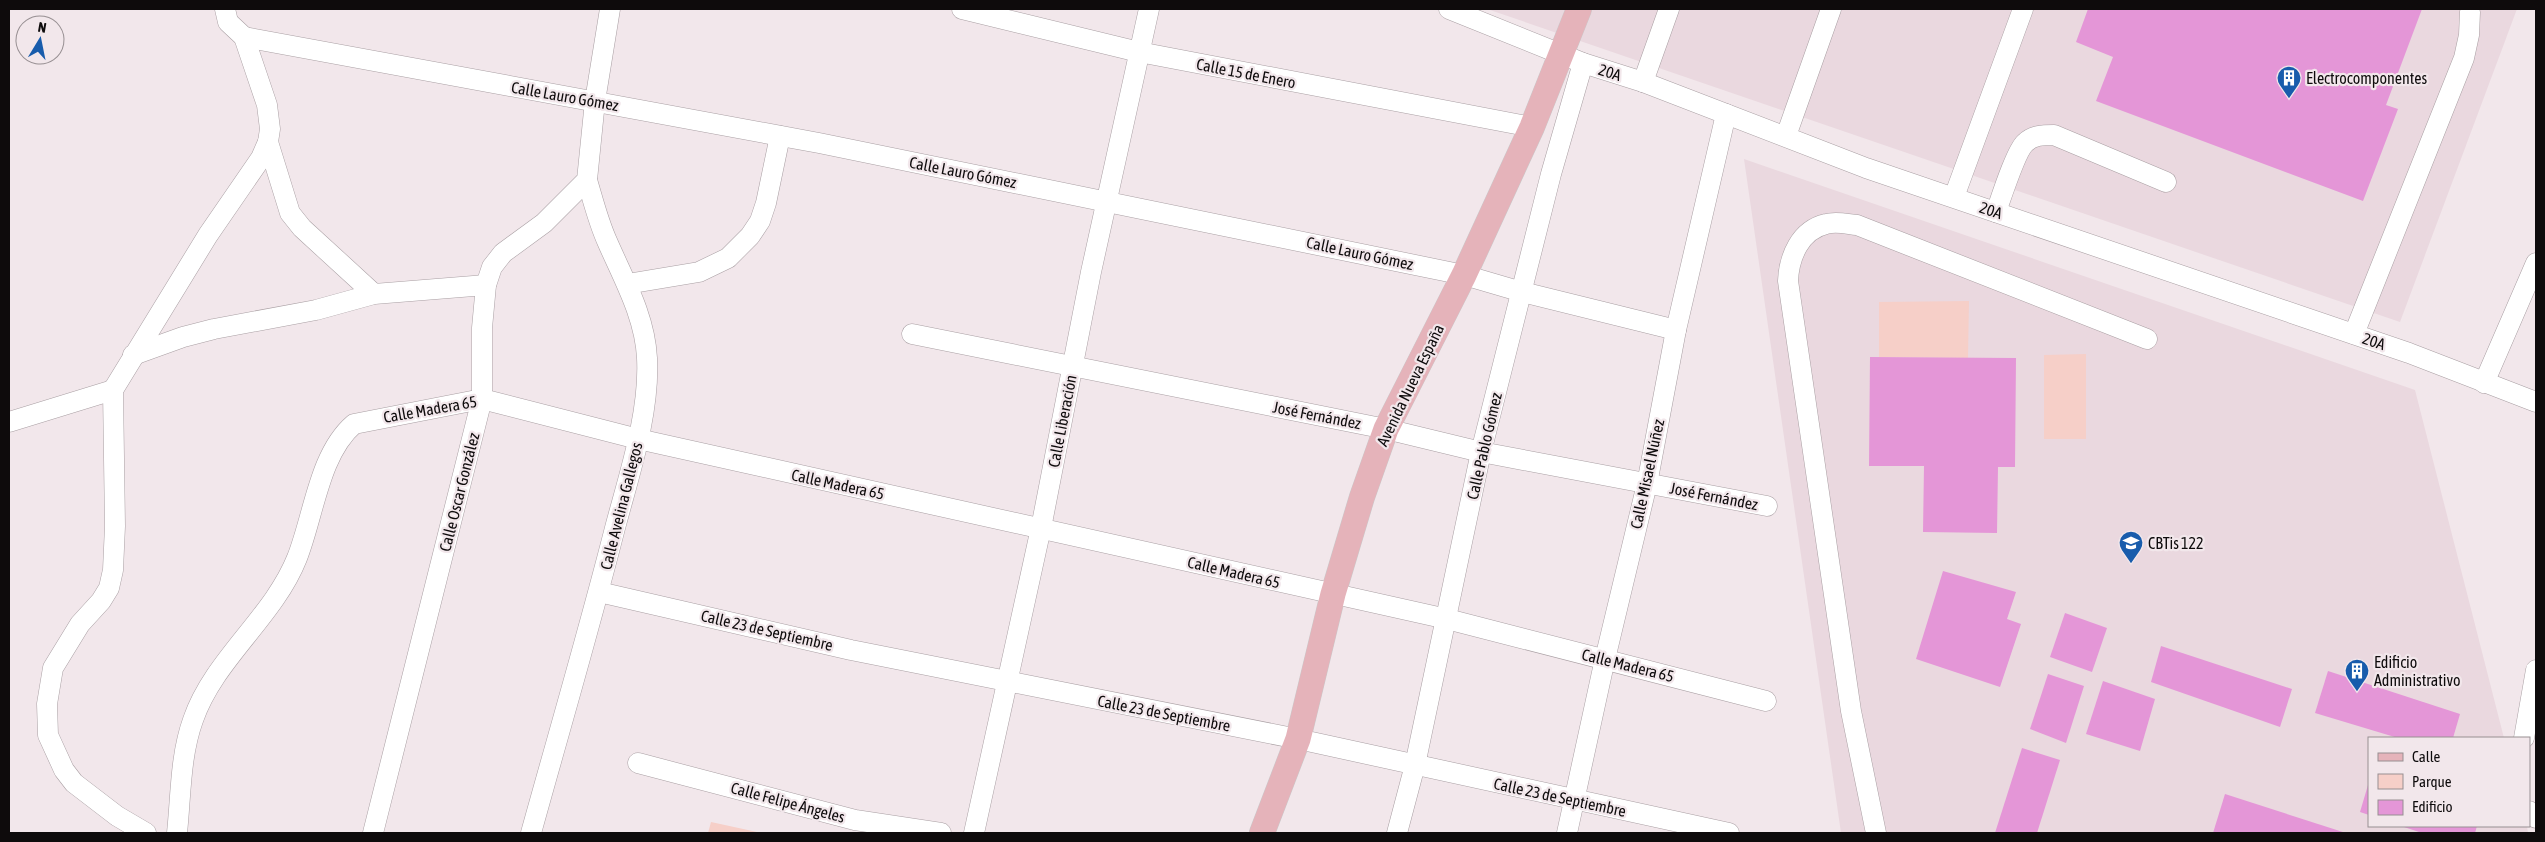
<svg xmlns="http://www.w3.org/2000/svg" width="2545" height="842" font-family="'Asap Condensed',sans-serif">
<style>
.built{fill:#ead8df}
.green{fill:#f6cfc8}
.building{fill:#e496d7}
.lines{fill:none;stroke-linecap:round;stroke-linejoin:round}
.minor-casing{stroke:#a99fa3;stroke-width:21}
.major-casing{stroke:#cac9ca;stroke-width:26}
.minor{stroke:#fff;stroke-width:20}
.major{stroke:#e5b3ba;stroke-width:25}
.labels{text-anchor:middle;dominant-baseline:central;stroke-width:4.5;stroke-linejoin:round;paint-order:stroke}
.street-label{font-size:16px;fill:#0e0b0c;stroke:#f2e7eb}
.poi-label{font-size:16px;fill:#0e0b0c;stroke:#f2e7eb;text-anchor:start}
</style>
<rect width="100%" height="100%" fill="#f2e7eb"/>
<g class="built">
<path d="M1487,9H2517L2400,322Z"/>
<path d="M1744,159L2415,390L2504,738H2369V826H2527L2528,833H1841Z"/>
</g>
<g class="green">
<path d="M1969,301L1968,358L1879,357V302Z"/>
<path d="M2086,354V439H2044V355Z"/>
<path d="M711,822L757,832V833H708Z"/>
</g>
<g class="building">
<path d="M2088,9H2422L2386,105L2398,109L2363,201L2096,101L2113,57L2076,42Z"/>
<path d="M1870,357L2016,358L2015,467H1998L1997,533L1923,532L1924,466H1869Z"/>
<path d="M1943,571L2016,592L2007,619L2021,624L2000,687L1916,659Z"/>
<path d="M2065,613L2107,628L2092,672L2050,657Z"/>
<path d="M2161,646L2292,689L2280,727L2151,682Z"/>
<path d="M2328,671L2460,714L2453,738H2398L2315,713Z"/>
<path d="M2048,674L2084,686L2066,743L2030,729Z"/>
<path d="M2103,681L2155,699L2140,751L2086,734Z"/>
<path d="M2022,748L2060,760L2037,833H1995Z"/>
<path d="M2368,785H2369V815L2360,812Z"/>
<path d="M2225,794L2346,833H2213Z"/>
<path d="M2401,826H2477L2475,833H2422Z"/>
</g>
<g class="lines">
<defs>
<g id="minor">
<path d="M962,9L1139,52L1532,127"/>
<path d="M1449,9L1583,63L1643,82L1866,168L2409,353L2536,402"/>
<path d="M244,37L819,143L1464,275L1522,292L1676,330"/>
<path d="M1643,82L1669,9"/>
<path d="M1786,136L1831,9"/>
<path d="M268,142L290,213L302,228L374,294"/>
<path d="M1954,197L2023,9"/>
<path d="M1996,212C2001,198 2016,151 2025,143C2033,135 2043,135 2054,135L2166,182"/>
<path d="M627,284L699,272L728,258L750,236L760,221L766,203L780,136"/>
<path d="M912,334L1386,429L1481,452L1767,506"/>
<path d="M2354,334L2464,58L2469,35L2470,12"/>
<path d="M133,355L183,337L214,329L316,310L374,294L486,285"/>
<path d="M2484,383L2536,263"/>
<path d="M9,422L113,390"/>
<path d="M599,592L851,650L1298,739L1729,833"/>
<path d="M2524,738L2536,670"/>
<path d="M638,763L855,820L941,833"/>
<path d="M2529,811L2536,818"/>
<path d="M146,833L117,816L74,783L64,770L48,735L47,704L53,668L80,624L101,601L109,588L113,570L115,526L113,390L208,235L261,158L268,142L270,129L267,105L244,37L228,22L225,9"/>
<path d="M177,833C181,796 180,756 193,720C214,659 273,618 297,558C314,515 319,454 354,424L482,399L638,439L1447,619L1766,701"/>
<path d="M373,833L482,399V328L486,285L492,267L503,253L544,223L587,180L595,101L610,9"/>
<path d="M531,833C559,732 589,630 615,528C629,475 650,413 647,358C645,316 623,278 607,241C598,221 593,200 587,180"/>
<path d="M974,833L1041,528L1091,272L1149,9"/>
<path d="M1397,833L1415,765L1481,452L1551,174L1583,63"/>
<path d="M1567,833L1605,659L1647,484L1676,330L1726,114"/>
<path d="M1876,833L1851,711L1788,281C1789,257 1800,230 1826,224C1836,221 1847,224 1857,225L2147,339"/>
</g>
<path id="major" d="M1262,833L1298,739L1333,594L1362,497L1386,429L1464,275L1532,127L1579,9"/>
</defs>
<use href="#minor" class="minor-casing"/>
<use href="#major" class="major-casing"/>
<use href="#minor" class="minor"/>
<use href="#major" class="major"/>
</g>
<defs>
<symbol id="building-pin" viewBox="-11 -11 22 30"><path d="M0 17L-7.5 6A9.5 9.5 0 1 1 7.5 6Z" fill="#185cac" stroke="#f2e7eb"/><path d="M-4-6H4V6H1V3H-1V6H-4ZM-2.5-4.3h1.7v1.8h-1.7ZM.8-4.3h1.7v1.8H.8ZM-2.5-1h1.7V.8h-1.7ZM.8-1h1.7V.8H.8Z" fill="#fff"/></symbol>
<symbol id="school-pin" viewBox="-11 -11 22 30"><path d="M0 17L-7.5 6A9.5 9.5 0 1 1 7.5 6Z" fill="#185cac" stroke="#f2e7eb"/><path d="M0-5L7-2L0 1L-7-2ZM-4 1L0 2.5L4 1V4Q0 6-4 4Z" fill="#fff"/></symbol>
</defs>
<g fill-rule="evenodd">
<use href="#building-pin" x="2275" y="64" width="28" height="38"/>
<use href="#school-pin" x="2117" y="529" width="28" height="38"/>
<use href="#building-pin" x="2343" y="657" width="28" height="38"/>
</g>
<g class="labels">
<g class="street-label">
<text transform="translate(1610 72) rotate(18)">20A</text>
<text transform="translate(1246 73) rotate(11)">Calle 15 de Enero</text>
<text transform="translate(565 96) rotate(10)">Calle Lauro Gómez</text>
<text transform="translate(963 172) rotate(11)">Calle Lauro Gómez</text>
<text transform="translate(1991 210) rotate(19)">20A</text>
<text transform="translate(1360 253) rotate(12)">Calle Lauro Gómez</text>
<text transform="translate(2374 341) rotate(19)">20A</text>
<text transform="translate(1410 385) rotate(-64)">Avenida Nueva España</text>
<text transform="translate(430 409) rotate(-10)">Calle Madera 65</text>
<text transform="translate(1317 415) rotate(11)">José Fernández</text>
<text transform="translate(1062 421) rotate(-79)">Calle Liberación</text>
<text transform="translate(1484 446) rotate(-77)">Calle Pablo Gómez</text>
<text transform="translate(1647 474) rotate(-78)">Calle Misael Núñez</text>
<text transform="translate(838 484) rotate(12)">Calle Madera 65</text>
<text transform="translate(459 492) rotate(-76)">Calle Oscar González</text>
<text transform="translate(1714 496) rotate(11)">José Fernández</text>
<text transform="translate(621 506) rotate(-76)">Calle Avelina Gallegos</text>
<text transform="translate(1234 572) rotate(13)">Calle Madera 65</text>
<text transform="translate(767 630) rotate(13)">Calle 23 de Septiembre</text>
<text transform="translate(1628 665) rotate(14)">Calle Madera 65</text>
<text transform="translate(1164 713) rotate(11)">Calle 23 de Septiembre</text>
<text transform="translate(1560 797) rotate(12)">Calle 23 de Septiembre</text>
<text transform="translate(788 802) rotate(15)">Calle Felipe Ángeles</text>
</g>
<g class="poi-label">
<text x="2306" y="78">Electrocomponentes</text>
<text x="2148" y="543">CBTis 122</text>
<text x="2374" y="662">Edificio<tspan x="2374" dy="18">Administrativo</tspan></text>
</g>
</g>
<rect width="2545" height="842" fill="none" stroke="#0e0b0c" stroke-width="20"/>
<rect x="2368" y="737" width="162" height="90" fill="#f2e7eb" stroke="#978f92"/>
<rect x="2378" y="753" width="25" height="8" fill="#e5b3ba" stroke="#978f92"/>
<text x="2412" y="762" font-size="15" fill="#0e0b0c">Calle</text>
<rect x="2378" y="774" width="25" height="15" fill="#f6cfc8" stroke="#978f92"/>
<text x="2412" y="787" font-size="15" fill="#0e0b0c">Parque</text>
<rect x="2378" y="800" width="25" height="15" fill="#e496d7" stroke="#978f92"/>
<text x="2412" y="812" font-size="15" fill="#0e0b0c">Edificio</text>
<g transform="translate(40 40) rotate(10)"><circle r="24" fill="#f2e7eb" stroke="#978f92"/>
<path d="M0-4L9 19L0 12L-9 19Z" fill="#185cac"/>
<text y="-8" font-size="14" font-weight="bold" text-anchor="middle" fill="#0e0b0c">N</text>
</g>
</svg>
